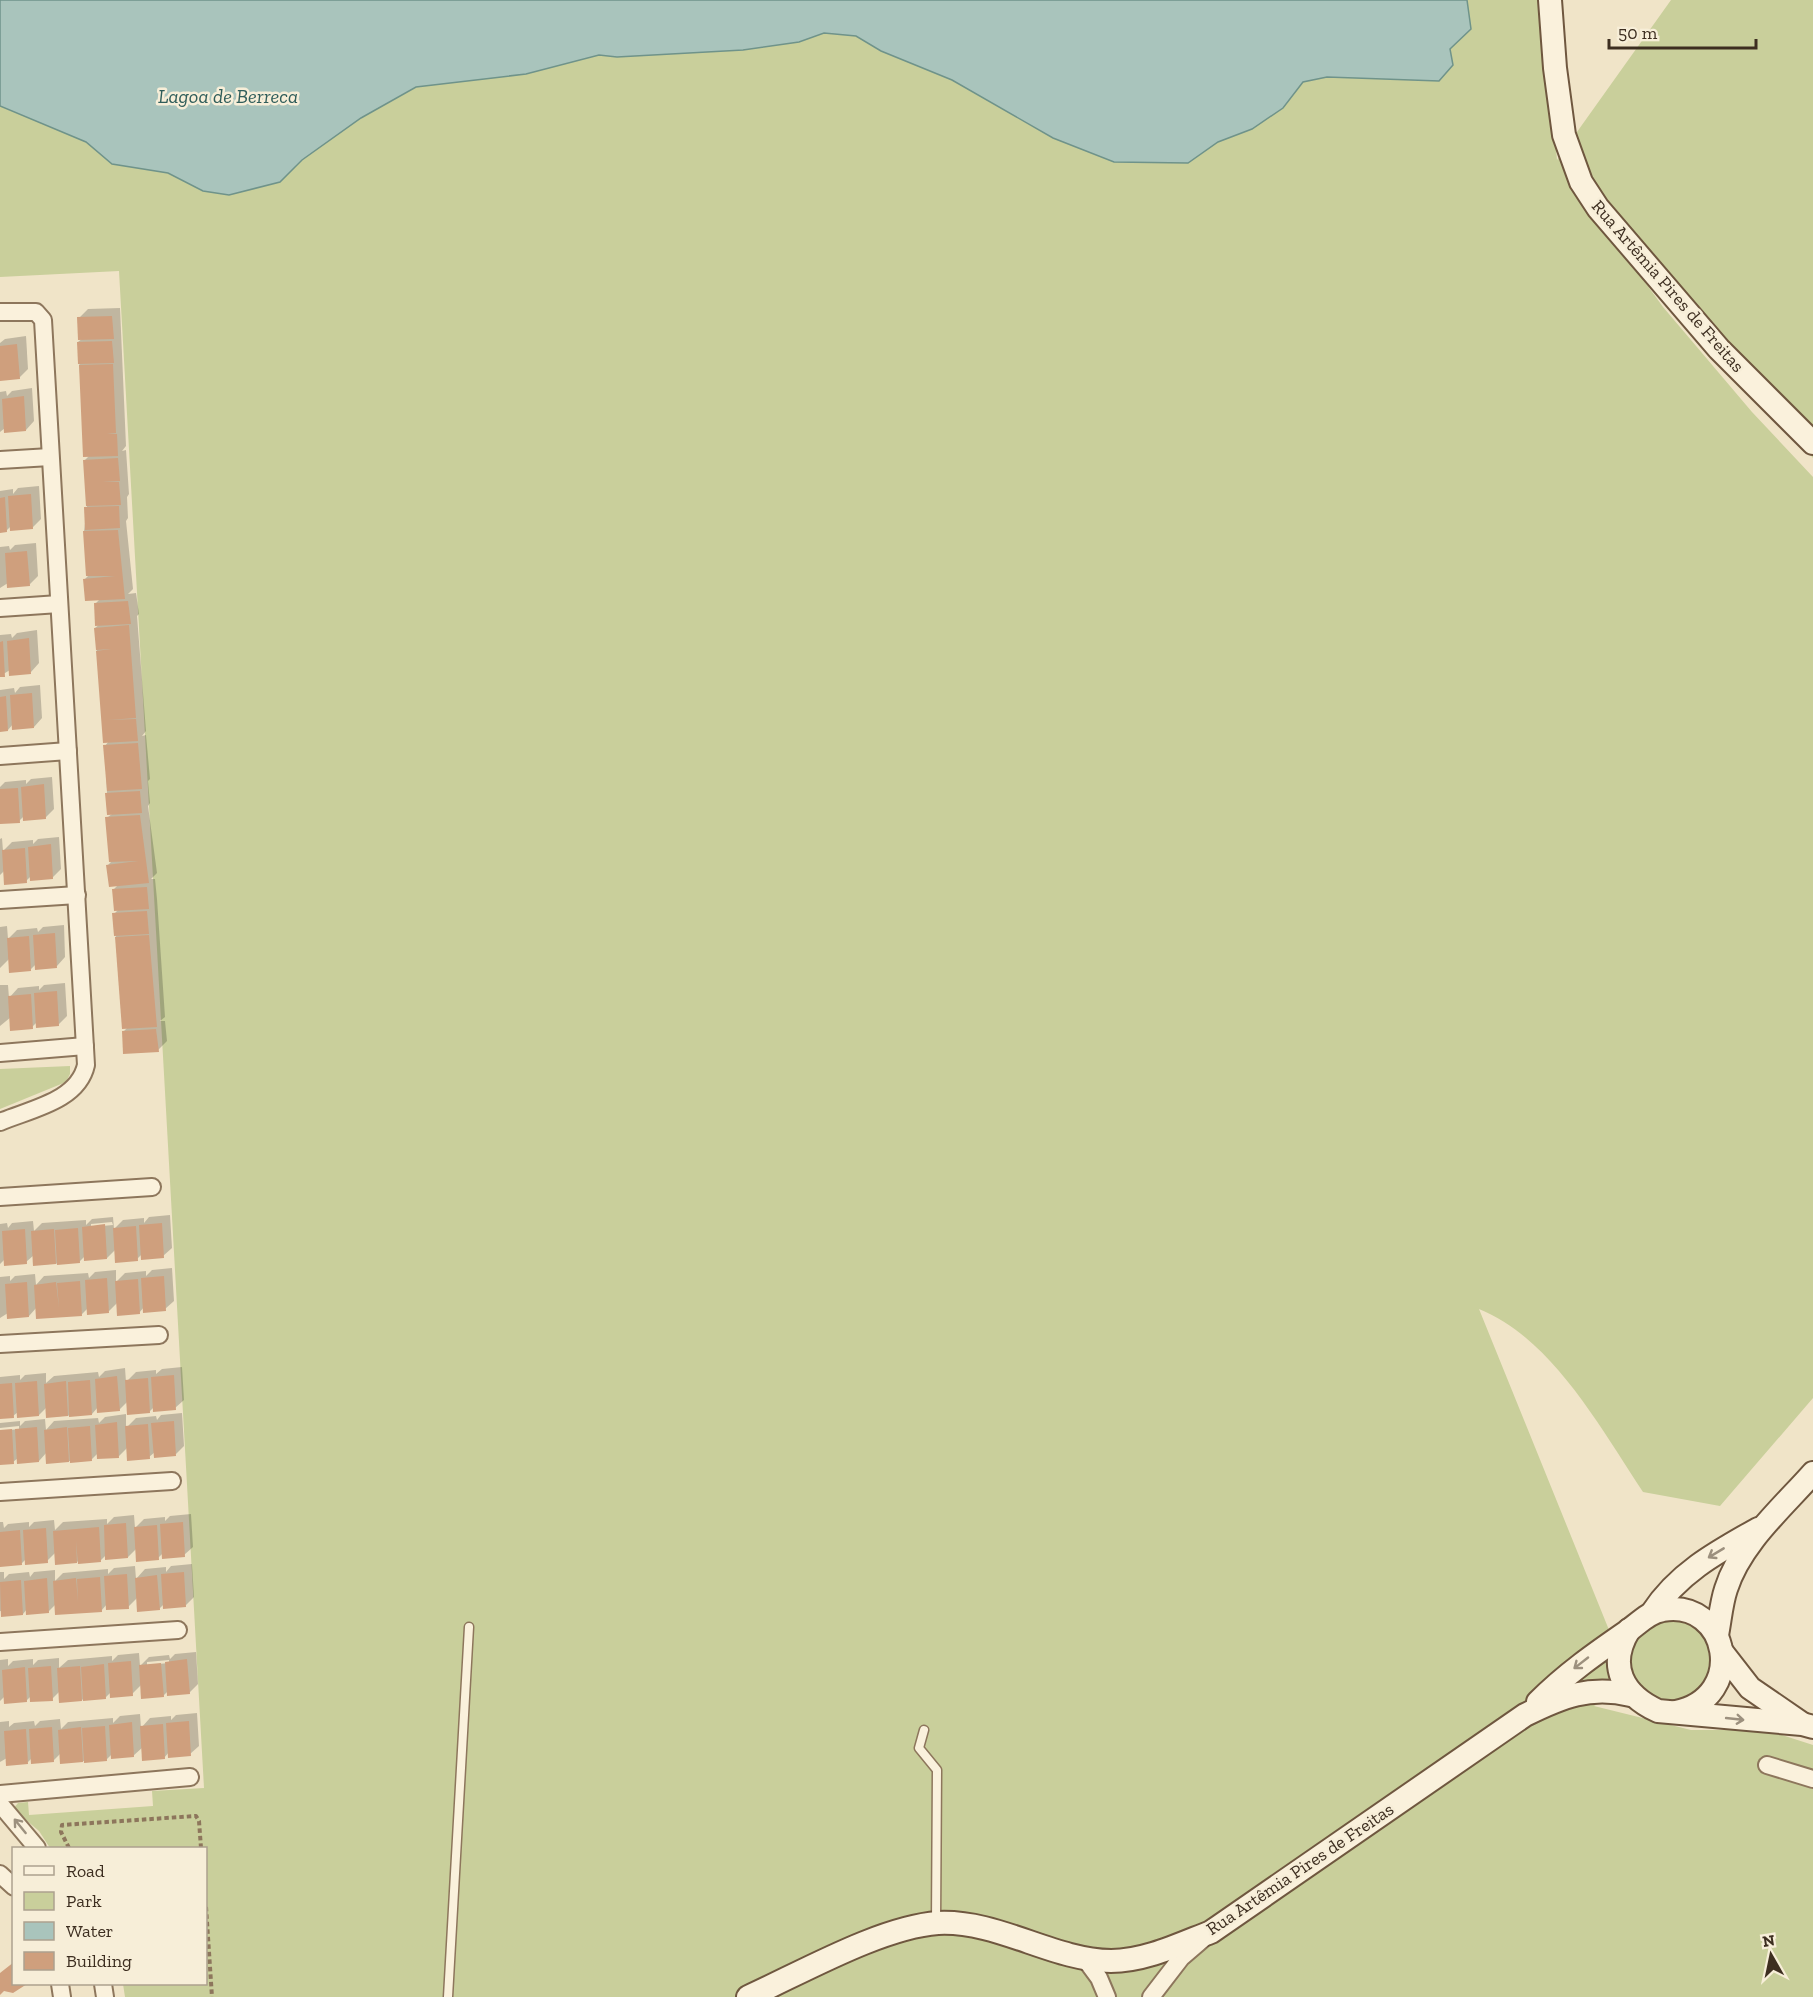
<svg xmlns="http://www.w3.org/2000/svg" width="1813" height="1997" font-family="'Zilla Slab',serif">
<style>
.green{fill:#c9cf9b}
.water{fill:#a9c4bc;stroke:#6f938a;stroke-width:1.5}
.shadow{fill:#0003;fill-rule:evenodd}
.building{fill:#cf9f7d}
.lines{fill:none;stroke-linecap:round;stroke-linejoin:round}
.lane-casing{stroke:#8d765c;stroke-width:11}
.street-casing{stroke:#8d765c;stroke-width:20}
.secondary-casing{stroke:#6f573f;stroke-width:26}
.path{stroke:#8d765c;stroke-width:4;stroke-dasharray:4.5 3;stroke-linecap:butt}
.lane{stroke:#faf1dc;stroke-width:8}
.street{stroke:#faf1dc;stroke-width:16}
.secondary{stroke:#faf1dc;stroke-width:22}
.oneway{stroke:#9c907e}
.labels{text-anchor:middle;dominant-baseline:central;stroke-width:5;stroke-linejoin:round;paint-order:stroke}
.street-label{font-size:18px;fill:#3d2e20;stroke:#f7eed8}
.water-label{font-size:20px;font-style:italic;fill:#2f5d5a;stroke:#f7eed8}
</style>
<rect width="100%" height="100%" fill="#f0e4c8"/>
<g class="green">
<path d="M0,0H1543L1557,160L1671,0H1813V458L1563,169L1663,307L1752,412L1813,477V1398L1720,1506L1643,1492C1601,1429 1552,1338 1479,1309L1624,1667L1626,1649L1657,1619C1666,1619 1677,1618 1685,1621C1710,1631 1722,1670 1702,1691C1696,1698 1681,1702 1673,1706L1631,1686L1594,1706L1691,1730H1766L1813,1745V1997H125L123,1984H206V1848H50L39,1831L13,1809L18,1803L28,1802L29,1815L153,1806L152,1791L204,1788L119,271L0,277Z"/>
<path d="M70,1066V1074L66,1082L0,1109V1069Z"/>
</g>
<path class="water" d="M0,0H1467L1471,29L1450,49L1453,65L1439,81L1327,77L1303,82L1283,108L1252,129L1218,142L1188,163L1114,162L1053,138L952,80L881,51L856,36L824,33L799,42L743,50L617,57L599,55L526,74L416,87L361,118L302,160L280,182L229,195L203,191L168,173L112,164L86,142L0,106Z"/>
<g class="shadow">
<path d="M120,308L126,446L122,451L126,450L129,494L127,497L128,518L126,521L133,589L128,594L136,593L139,614L137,616L146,731L142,736L146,735L150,779L148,781L150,803L148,806L157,873L151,879H155L157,899L165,1017L160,1021H165L167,1041L158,1050L123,1032L128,1027H123L114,914L118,910L114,889L119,884L108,865L111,862L108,817L112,814L107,793L105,746L109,741L104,742L95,628L100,624L95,604L100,599L84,580L88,576L84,532L87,506L85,460L89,456H85L78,342L83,338L79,318L88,309Z"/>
<path d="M26,336L28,369L19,378L0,379V343L5,339Z"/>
<path d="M32,388L34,421L26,430L5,428L0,432V392L6,391L7,396L12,391Z"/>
<path d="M39,486L41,519L32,528L11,526L6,531H0V491L13,489V494L18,488Z"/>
<path d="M36,543L38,576L29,585L8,583L0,588V547L9,546L10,550L15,545Z"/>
<path d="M37,630L39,663L31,672L10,670L0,676V635L11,634L12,638L17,633Z"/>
<path d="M40,685L42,718L34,727L13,724L8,730H0V690L14,688L15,693L20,687Z"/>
<path d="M52,777L54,809L45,818L24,816L19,821L0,823V787L5,782L26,780V784L31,779Z"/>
<path d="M59,837L61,869L52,878L31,876L26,881L5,870L0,875V839L2,838L3,851L12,842L33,840V844L38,839Z"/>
<path d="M64,925L65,957L57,966L36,964L31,969L9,959L0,968V927L7,926L8,939L17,930L37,928L38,932L43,927Z"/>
<path d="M65,983L67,1016L58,1025L37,1022L32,1027L11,1017L0,1026V985H8L9,998L18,988L39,986V990L44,985Z"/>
<path d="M170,1215L172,1248L163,1256L142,1254L137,1259L116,1249L107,1258L85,1256L79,1262L35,1265L34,1255L26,1262L5,1259L0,1264V1224L7,1223L8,1228L12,1223L33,1221L34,1231L42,1223L86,1220V1225L92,1219L113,1217L114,1229L123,1220L144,1218V1223L149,1217ZM112,1222L113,1225L91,1227V1224Z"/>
<path d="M172,1268L174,1301L165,1309L144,1307L139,1313L118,1302L109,1311L88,1308L81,1315L37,1307L29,1316L8,1313L0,1318V1277L10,1276V1281L15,1276L35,1274L36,1285L44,1276L88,1273L89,1278L95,1272L116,1270V1282L125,1273L146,1271V1276L152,1270Z"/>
<path d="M182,1367L184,1400L175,1408L155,1406L149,1412L128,1401L119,1410L98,1407L92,1414L47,1417V1407L39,1415L18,1412L13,1416L0,1417V1377L20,1375V1380L25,1375L46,1373V1383L54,1376L98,1372L99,1377L105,1371L125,1368L126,1382L136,1372L156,1370V1374L162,1369Z"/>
<path d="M182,1413L184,1446L176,1454L155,1452L149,1457L128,1447L119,1456L98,1453L92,1459L47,1463V1452L39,1461L18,1458L13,1462L0,1463V1431L19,1429V1426L0,1428V1423L20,1421V1426L25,1421L45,1419L46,1430L54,1421L98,1418L99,1423L105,1417L126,1414V1428L136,1418L156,1416L157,1420L161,1415Z"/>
<path d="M191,1514L193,1547L184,1555L163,1553L158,1558L137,1548L128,1557L107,1554L101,1560L56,1563L55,1553L47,1561L27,1558L22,1563L0,1559V1522H3L4,1528L8,1524L29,1522V1527L34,1522L54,1520L55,1530L63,1522L107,1519V1524L114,1517L134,1515L135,1528L144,1519L165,1517V1521L170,1516Z"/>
<path d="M192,1564L194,1597L185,1606L164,1604L159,1609L137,1598L128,1607L107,1604L101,1611L56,1604L48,1612L27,1609L23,1614L0,1611V1572H4V1579L9,1574L29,1572L30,1577L34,1572L55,1570V1581L63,1573L108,1569V1574L114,1568L135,1566L136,1579L145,1569L166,1567V1572L171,1566Z"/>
<path d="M196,1652L198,1684L189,1693L168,1691L163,1696L141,1685L132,1694L111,1692L105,1698L61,1701L60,1691L52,1699L31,1696L26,1701L5,1696L0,1701V1660L8,1659V1666L13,1661L33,1659V1665L38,1660L59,1658V1668L68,1660L112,1656V1661L118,1655L139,1653L140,1666L149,1657L169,1655L170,1659L175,1654ZM169,1660V1663L147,1665V1662Z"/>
<path d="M197,1713L199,1746L190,1754L169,1752L164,1758L143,1747L133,1756L113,1753L106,1760L62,1762L61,1753L53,1761L32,1758L28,1762L7,1758L0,1762V1722L9,1721V1727L14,1723L34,1721L35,1726L40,1721L60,1719L61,1729L68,1722L113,1718V1723L120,1716L140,1714L141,1728L150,1718L171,1716V1720L176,1715Z"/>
</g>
<g class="building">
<path d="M112,316L114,339L78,340L77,317Z"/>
<path d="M112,341L114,363L78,364L77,342Z"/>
<path d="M17,344L20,379L0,381V346Z"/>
<path d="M113,364L116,433L107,434H117L118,456L83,457L79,365Z"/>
<path d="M24,396L26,431L4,433L2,399Z"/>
<path d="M118,458L120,481L102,482H119L121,505L86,506L83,460Z"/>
<path d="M31,494L33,529L10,531L8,496Z"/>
<path d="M5,497L7,532L0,533V498Z"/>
<path d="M119,506L120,528L85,530L84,507Z"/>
<path d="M118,530L125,599L85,601L83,579L115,576H86L83,531Z"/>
<path d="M27,551L30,586L7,588L5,553Z"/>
<path d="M128,601L131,624L95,626L94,603Z"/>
<path d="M129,625L136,718L108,720L136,719L138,741L103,743L96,651L111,649L96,650L94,628Z"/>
<path d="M29,638L31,674L9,676L7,641Z"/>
<path d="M3,641L5,677H0V642Z"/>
<path d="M32,693L34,728L12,730L10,695Z"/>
<path d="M6,696L8,731L0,732V697Z"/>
<path d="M138,743L142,789L107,791L103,745Z"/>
<path d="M44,784L46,819L23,821L21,787Z"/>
<path d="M18,788L20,823L0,824V789Z"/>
<path d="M140,791L142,813L107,815L105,793Z"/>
<path d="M140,815L149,883L109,887L106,865L138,861L109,862L105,817Z"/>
<path d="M51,844L53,879L30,881L28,847Z"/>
<path d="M25,848L27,883L4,885L2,850Z"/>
<path d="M147,887L149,909L114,911L112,889Z"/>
<path d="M147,911L149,934L114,936L112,913Z"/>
<path d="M55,933L57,968L35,970L33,935Z"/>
<path d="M149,935L157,1027L122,1029L115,937Z"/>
<path d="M29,936L31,971L9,973L7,938Z"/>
<path d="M57,991L59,1026L36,1028L34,993Z"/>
<path d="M31,994L33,1029L10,1031L8,996Z"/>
<path d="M156,1029L159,1052L123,1054L122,1031Z"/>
<path d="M162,1223L164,1258L141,1260L139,1225Z"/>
<path d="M105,1224L107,1259L84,1261L82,1227Z"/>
<path d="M136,1226L138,1261L115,1263L113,1228Z"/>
<path d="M78,1228L80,1263L57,1265L55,1230Z"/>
<path d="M25,1229L27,1264L4,1266L2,1231Z"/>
<path d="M54,1229L56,1264L33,1266L31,1231Z"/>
<path d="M164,1276L166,1311L143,1313L141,1278Z"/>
<path d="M107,1278L109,1313L87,1315L85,1280Z"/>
<path d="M138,1279L140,1314L117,1316L115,1281Z"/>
<path d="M80,1281L82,1316L36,1319L34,1285L56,1282L59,1308L57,1283Z"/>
<path d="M27,1282L29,1317L7,1319L5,1284Z"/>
<path d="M174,1375L176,1410L153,1412L151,1377Z"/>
<path d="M117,1376L120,1411L97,1413L95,1379Z"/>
<path d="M148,1378L150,1413L127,1415L125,1380Z"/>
<path d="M90,1380L92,1415L69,1417L68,1382Z"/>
<path d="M37,1381L39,1416L17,1418L15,1383Z"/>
<path d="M66,1381L68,1416L46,1418L44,1384Z"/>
<path d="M12,1383L14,1418L0,1419V1384Z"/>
<path d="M174,1421L176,1456L154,1458L151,1423Z"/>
<path d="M117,1422L119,1458L97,1459L95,1425Z"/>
<path d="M148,1424L150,1459L127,1461L125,1426Z"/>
<path d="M90,1426L92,1461L70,1463L68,1428Z"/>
<path d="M37,1427L39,1462L17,1464L15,1429Z"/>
<path d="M67,1427L69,1462L46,1464L44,1430Z"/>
<path d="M12,1429L14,1464L0,1465V1430Z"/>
<path d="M183,1522L185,1557L162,1559L160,1524Z"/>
<path d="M126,1523L128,1558L105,1560L104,1525Z"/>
<path d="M157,1525L159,1560L136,1562L134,1527Z"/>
<path d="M99,1527L101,1562L78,1564L76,1541L77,1563L55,1565L53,1531Z"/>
<path d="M46,1528L48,1563L25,1565L23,1530Z"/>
<path d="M20,1530L22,1565L0,1567V1532Z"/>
<path d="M184,1572L186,1607L163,1609L161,1574Z"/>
<path d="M127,1574L129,1609L106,1610L104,1576Z"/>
<path d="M157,1575L160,1610L137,1612L135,1578Z"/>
<path d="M100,1577L102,1612L55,1615L53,1581L76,1578L78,1602L77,1579Z"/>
<path d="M47,1578L49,1613L26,1615L24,1581Z"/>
<path d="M21,1580L23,1615L1,1617L0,1582Z"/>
<path d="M187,1659L190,1694L167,1696L165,1662Z"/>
<path d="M131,1661L133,1696L110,1698L108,1663Z"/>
<path d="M161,1663L164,1697L141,1699L139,1665Z"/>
<path d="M104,1664L106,1699L83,1701L81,1667Z"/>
<path d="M51,1666L53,1701L30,1702L28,1668Z"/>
<path d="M80,1666L82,1701L59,1703L57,1668Z"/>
<path d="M25,1667L27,1702L4,1704L2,1670Z"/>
<path d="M189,1721L191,1756L168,1758L166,1723Z"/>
<path d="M132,1722L134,1757L111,1759L109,1725Z"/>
<path d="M163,1724L165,1759L142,1761L140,1726Z"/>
<path d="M105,1726L107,1761L84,1763L82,1728Z"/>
<path d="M52,1727L54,1762L31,1764L29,1729Z"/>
<path d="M81,1727L83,1762L60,1764L58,1730Z"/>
<path d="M26,1729L28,1764L6,1766L4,1731Z"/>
<path d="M14,1962V1984H27L13,1993L4,1991L0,1995V1973Z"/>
</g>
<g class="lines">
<defs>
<g id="lane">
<path d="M924,1730L919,1748L937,1770L936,1923"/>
<path d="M448,1997L469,1627"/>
</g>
<g id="street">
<path d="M0,312H36L43,320L86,1065C78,1101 31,1109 0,1122"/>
<path d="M0,460L50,457"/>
<path d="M0,608L59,604"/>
<path d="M0,756L68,751"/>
<path d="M0,900L77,895"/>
<path d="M0,1053L85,1046"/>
<path d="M0,1197L152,1187"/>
<path d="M0,1344L159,1335"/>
<path d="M0,1492L172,1481"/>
<path d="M0,1642L178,1630"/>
<path d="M1767,1765L1813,1779"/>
<path d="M0,1794L190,1777"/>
<path d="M0,1804L37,1848"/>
<path d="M0,1874L14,1887"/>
<path d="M1085,1959L1099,1978L1107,1997"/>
<path d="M60,1984L62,1997"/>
<path d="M103,1984L105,1997"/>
<path d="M1151,1997L1181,1958L1202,1940"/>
</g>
<g id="secondary">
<path d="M1550,0L1555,68L1564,135L1581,182L1598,208L1719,349L1813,443"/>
<path d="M1652,1613C1678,1573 1717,1552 1758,1529"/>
<path d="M1629,1630C1607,1666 1623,1695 1658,1711L1802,1724L1813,1727"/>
<path d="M1717,1635C1720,1620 1721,1604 1726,1589C1740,1544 1783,1507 1813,1473"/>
<path d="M1722,1652L1750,1688L1801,1723"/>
<path d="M1538,1702C1566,1674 1596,1653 1628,1631C1639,1623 1649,1612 1663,1610C1729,1599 1748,1697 1676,1712"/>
<path d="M748,1997C801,1973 881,1927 938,1923C998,1920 1052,1960 1111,1961C1145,1961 1180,1944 1211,1932L1525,1715C1561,1697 1590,1685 1631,1695"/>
</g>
</defs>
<use href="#lane" class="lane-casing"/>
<use href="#street" class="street-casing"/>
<use href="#secondary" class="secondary-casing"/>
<g class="path">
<path d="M69,1848L61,1832L62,1825L196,1816L199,1821L201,1848"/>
<path d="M206,1907L212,1997"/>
</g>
<use href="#lane" class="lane"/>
<use href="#street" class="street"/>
<use href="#secondary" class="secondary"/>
</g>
<defs><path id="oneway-shaft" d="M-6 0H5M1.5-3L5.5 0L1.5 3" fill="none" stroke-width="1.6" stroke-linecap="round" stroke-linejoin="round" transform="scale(1.5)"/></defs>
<g class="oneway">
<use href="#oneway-shaft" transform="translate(1716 1553) rotate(149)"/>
<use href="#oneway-shaft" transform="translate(1581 1663) rotate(142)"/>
<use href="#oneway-shaft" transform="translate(1735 1719) rotate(6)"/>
<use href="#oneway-shaft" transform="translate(20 1826) rotate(-129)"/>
</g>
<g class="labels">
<g class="street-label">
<text transform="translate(1668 286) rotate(49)">Rua Artêmia Pires de Freitas</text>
<text transform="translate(1300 1869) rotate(-34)">Rua Artêmia Pires de Freitas</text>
</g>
<g class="water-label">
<text x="228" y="96">Lagoa de Berreca</text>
</g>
</g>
<rect x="12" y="1847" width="195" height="138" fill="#f7eed8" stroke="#ada18e" stroke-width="1.5"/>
<rect x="24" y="1866" width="30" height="9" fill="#faf1dc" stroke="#ada18e" stroke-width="1.5"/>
<text x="66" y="1877" font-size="18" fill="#3d2e20">Road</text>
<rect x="24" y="1892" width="30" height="18" fill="#c9cf9b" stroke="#ada18e" stroke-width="1.5"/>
<text x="66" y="1907" font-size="18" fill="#3d2e20">Park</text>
<rect x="24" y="1922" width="30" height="18" fill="#a9c4bc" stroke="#ada18e" stroke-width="1.5"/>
<text x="66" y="1937" font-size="18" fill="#3d2e20">Water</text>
<rect x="24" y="1952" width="30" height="18" fill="#cf9f7d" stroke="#ada18e" stroke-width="1.5"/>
<text x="66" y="1967" font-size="18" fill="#3d2e20">Building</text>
<g transform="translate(1771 1955) rotate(351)" stroke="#f7eed8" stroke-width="4.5" paint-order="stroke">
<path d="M0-4.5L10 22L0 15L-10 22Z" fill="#3d2e20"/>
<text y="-9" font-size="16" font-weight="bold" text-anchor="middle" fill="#3d2e20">N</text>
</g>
<path d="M1609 39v9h147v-9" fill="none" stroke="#3d2e20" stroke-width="3"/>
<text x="1618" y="39" font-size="18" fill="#3d2e20" stroke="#f7eed8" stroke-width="4.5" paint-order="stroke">50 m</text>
</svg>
